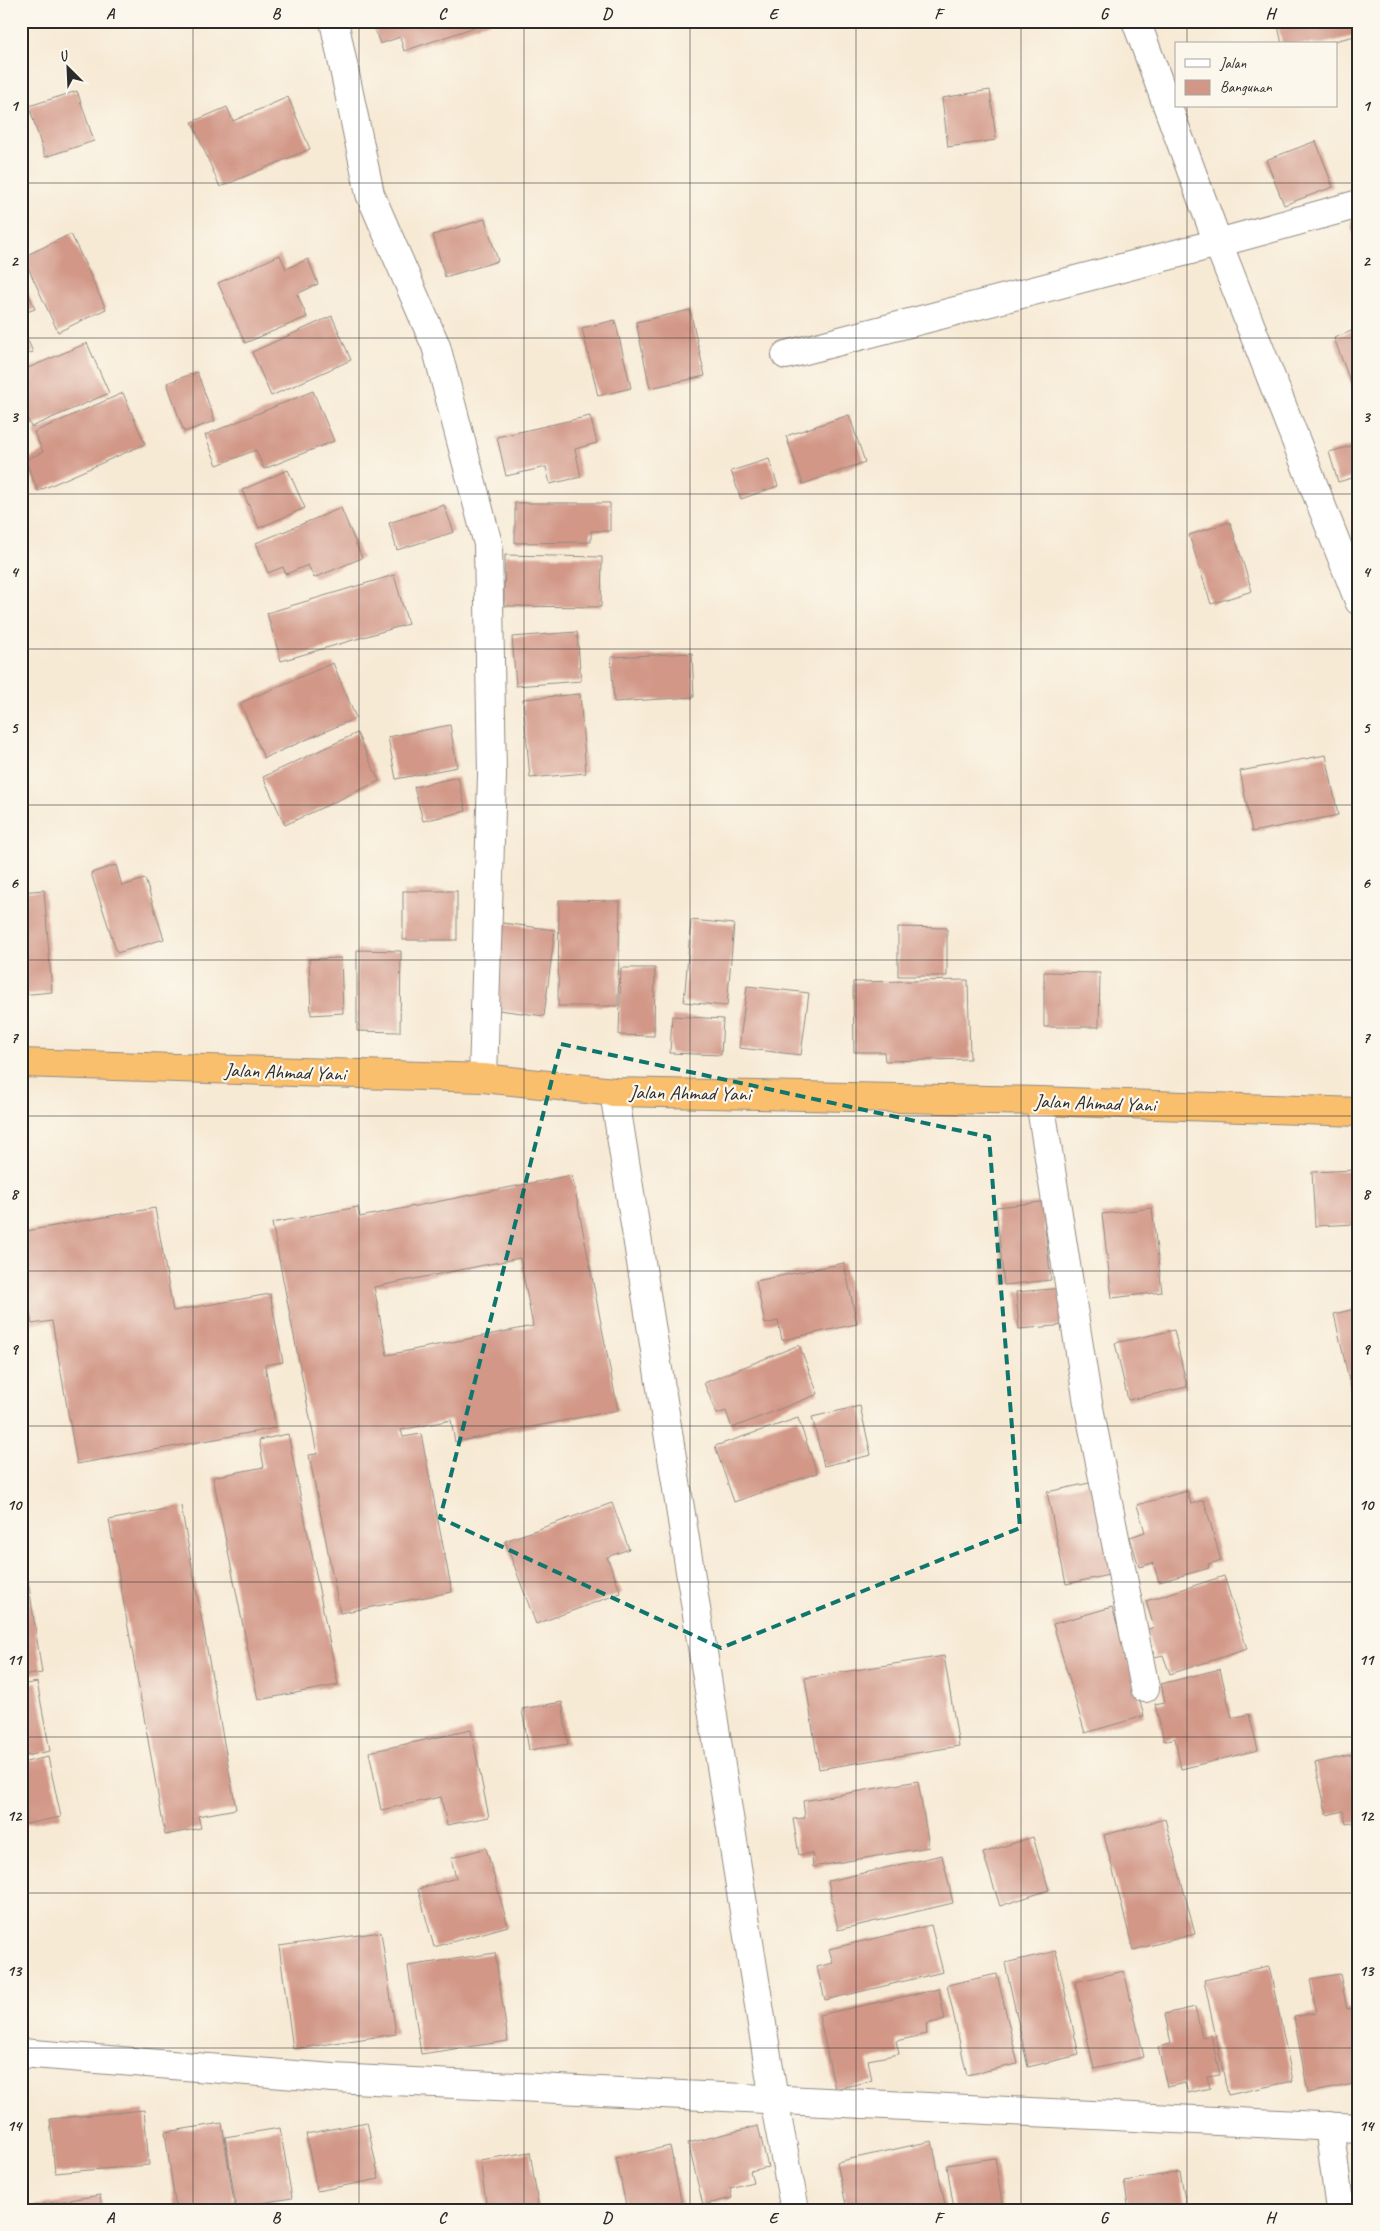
<svg xmlns="http://www.w3.org/2000/svg" width="1380" height="2231" font-family="Caveat,sans-serif">
<style>
.building{fill:#d29787;fill-rule:evenodd}
.lines{fill:none;stroke-linecap:round;stroke-linejoin:round}
.minor-casing{stroke:#918a80;stroke-width:30}
.highway-casing{stroke:#918a80;stroke-width:30}
.minor{stroke:#fff;stroke-width:28}
.highway{stroke:#f9bf6d;stroke-width:28}
.marked{fill:none;stroke:#0f766e;stroke-width:4;stroke-dasharray:10 6;stroke-linejoin:round}
.grid{fill:none;stroke:#2b2b2b;stroke-width:1;stroke-opacity:0.55}
.labels{text-anchor:middle;dominant-baseline:central;stroke-width:4.5;stroke-linejoin:round;paint-order:stroke}
.street-label{font-size:20px;fill:#2b2b2b;stroke:#fbf7ec}
.neatline{fill:none;stroke:#2b2b2b;stroke-width:2}
.grid-label{font-size:16px;text-anchor:middle;font-weight:bold;fill:#2b2b2b}
</style>
<rect width="100%" height="100%" fill="#fbf7ec"/>
<filter id="ink" filterUnits="userSpaceOnUse"><feTurbulence type="fractalNoise" baseFrequency=".02" numOctaves="2"/><feDisplacementMap in="SourceGraphic" scale="10" xChannelSelector="R" yChannelSelector="G"/><feConvolveMatrix kernelMatrix="1 2 1 2 8 2 1 2 1" color-interpolation-filters="sRGB"/></filter>
<filter id="wash" filterUnits="userSpaceOnUse"><feTurbulence type="fractalNoise" baseFrequency=".0096" numOctaves="4" result="noise"/><feDisplacementMap in="SourceGraphic" scale="20" xChannelSelector="R" yChannelSelector="G"/><feGaussianBlur stdDeviation="1.12" result="paint"/><feColorMatrix in="noise" values="0 0 0 0 0 0 0 0 0 0 0 0 0 0 0 0 0 1.4 0 .05"/><feComposite in="paint" operator="in"/></filter>
<g filter="url(#wash)">
<rect width="100%" height="100%" fill="#f7ead5"/>
<g id="blocks">
<g class="building">
<path d="M372,21H490V22L404,51L400,37L380,44Z"/>
<path d="M1277,21H1359V35L1322,44H1282Z"/>
<path d="M990,90L996,140L948,147L942,98Z"/>
<path d="M77,91L94,141L45,157L29,106Z"/>
<path d="M288,97L310,149L220,187L192,122L227,107L233,121Z"/>
<path d="M1316,141L1333,187L1284,205L1266,160Z"/>
<path d="M485,219L498,261L445,277L433,235Z"/>
<path d="M1359,222V252H1358L1351,224Z"/>
<path d="M71,234L106,309L58,332L23,257Z"/>
<path d="M280,255L286,269L308,259L318,284L297,294L307,317L245,343L218,283Z"/>
<path d="M21,276L35,309L21,314Z"/>
<path d="M690,310L705,376L650,388L636,322Z"/>
<path d="M332,316L351,360L271,396L252,352Z"/>
<path d="M615,320L631,388L598,396L582,328Z"/>
<path d="M21,325L33,352L21,357Z"/>
<path d="M1359,328V390L1354,392L1334,338Z"/>
<path d="M87,343L109,393L31,427L21,404V371Z"/>
<path d="M197,372L215,421L184,432L167,383Z"/>
<path d="M313,391L334,441L264,469L256,450L217,465L205,435Z"/>
<path d="M123,393L145,444L38,491L25,460L43,452L34,432Z"/>
<path d="M849,415L865,462L803,484L786,436Z"/>
<path d="M590,416L597,443L575,449L581,477L550,484L546,467L506,476L497,437Z"/>
<path d="M1359,444V476L1338,482L1329,452Z"/>
<path d="M769,459L778,486L741,499L731,471Z"/>
<path d="M288,470L305,508L259,528L242,490Z"/>
<path d="M515,503H610V531H591V542L515,543Z"/>
<path d="M444,505L454,532L397,550L389,523Z"/>
<path d="M341,508L362,558L314,578L308,565L286,574L283,567L268,573L256,543Z"/>
<path d="M1230,522L1252,591L1211,604L1189,535Z"/>
<path d="M505,555L602,557L601,607L504,606Z"/>
<path d="M394,575L408,624L281,661L267,613Z"/>
<path d="M577,632L581,681L516,686L512,637Z"/>
<path d="M692,653L694,697L614,702L611,657Z"/>
<path d="M333,663L356,718L264,758L240,703Z"/>
<path d="M580,694L586,773L530,778L523,699Z"/>
<path d="M450,725L457,767L396,779L388,737Z"/>
<path d="M357,733L379,781L285,825L263,777Z"/>
<path d="M1326,755L1338,815L1252,832L1240,771Z"/>
<path d="M458,777L466,811L423,821L414,787Z"/>
<path d="M116,865L122,886L145,879L164,939L117,953L91,873Z"/>
<path d="M44,890L52,992L21,995V892Z"/>
<rect x="403" y="891" width="54" height="49"/>
<path d="M559,900L620,901L618,1006H558Z"/>
<path d="M691,920L734,924L727,1006L684,1002Z"/>
<path d="M503,923L555,930L544,1016L491,1009Z"/>
<path d="M898,927L947,928V976H898Z"/>
<path d="M357,950L401,951L400,1032L357,1031Z"/>
<path d="M341,958L343,1013L311,1015L309,959Z"/>
<path d="M621,968H655L654,1036L619,1035Z"/>
<path d="M1044,972L1100,973L1099,1027H1044Z"/>
<path d="M968,980L970,1059L885,1061L884,1052H854L853,982Z"/>
<path d="M747,986L809,993L801,1055L739,1048Z"/>
<path d="M672,1016L723,1019L721,1055L670,1053Z"/>
<path d="M1355,1170L1357,1224L1315,1226L1312,1172Z"/>
<path d="M572,1175L618,1410L455,1442L451,1420L401,1430L403,1437L421,1434L452,1592L340,1613L309,1455L317,1454L272,1223L358,1207L360,1217ZM520,1258L533,1326L387,1355L374,1287Z"/>
<path d="M1042,1202L1051,1280L1004,1285L996,1207Z"/>
<path d="M155,1208L173,1311L270,1294L283,1362L265,1365L276,1428L77,1464L52,1321L32,1324L21,1265V1232Z"/>
<path d="M1152,1208L1162,1292L1112,1298L1102,1214Z"/>
<path d="M844,1263L857,1324L782,1340L778,1321L765,1324L756,1281Z"/>
<path d="M1064,1288L1067,1325L1019,1329L1016,1292Z"/>
<path d="M1359,1308V1391L1352,1393L1334,1314Z"/>
<path d="M1174,1330L1187,1387L1128,1400L1115,1343Z"/>
<path d="M799,1345L818,1394L732,1428L726,1411L717,1414L704,1383Z"/>
<path d="M860,1406L871,1455L824,1466L812,1417Z"/>
<path d="M798,1418L817,1473L734,1502L715,1446Z"/>
<path d="M288,1434L338,1685L258,1700L213,1477L264,1467L259,1440Z"/>
<path d="M1094,1482L1114,1574L1066,1584L1047,1492Z"/>
<path d="M1187,1491L1191,1504L1204,1500L1221,1561L1208,1564L1209,1568L1159,1582L1153,1563L1139,1567L1130,1537L1145,1532L1137,1505Z"/>
<path d="M612,1503L629,1549L607,1557L621,1593L536,1624L505,1541Z"/>
<path d="M181,1506L236,1809L198,1816L201,1828L165,1835L109,1520Z"/>
<path d="M1224,1576L1247,1649L1170,1674L1163,1655L1155,1657L1146,1630L1154,1627L1146,1601Z"/>
<path d="M28,1580L42,1673L21,1676V1581Z"/>
<path d="M1112,1607L1144,1716L1085,1733L1053,1624Z"/>
<path d="M944,1656L959,1746L819,1769L805,1678Z"/>
<path d="M1220,1669L1232,1718L1249,1714L1258,1750L1181,1769L1175,1738L1164,1741L1155,1704L1165,1702L1161,1684Z"/>
<path d="M37,1682L50,1751L21,1757V1685Z"/>
<path d="M562,1702L568,1744L529,1750L522,1709Z"/>
<path d="M471,1730L489,1817L447,1825L441,1797L381,1810L369,1752Z"/>
<path d="M1359,1753V1822L1346,1824L1343,1811L1327,1815L1315,1763Z"/>
<path d="M48,1757L61,1817L21,1825V1763Z"/>
<path d="M918,1781L929,1847L813,1867L812,1853L799,1855L793,1819L805,1818L803,1801Z"/>
<path d="M1165,1819L1195,1934L1133,1950L1104,1835Z"/>
<path d="M1033,1837L1049,1890L1000,1906L983,1853Z"/>
<path d="M486,1848L508,1926L434,1947L418,1889L456,1878L451,1858Z"/>
<path d="M942,1855L953,1903L838,1930L828,1881Z"/>
<path d="M931,1925L943,1972L825,2000L817,1967L833,1963L829,1949Z"/>
<path d="M381,1932L396,2034L293,2049L279,1946Z"/>
<path d="M1056,1951L1079,2055L1028,2067L1005,1963Z"/>
<path d="M495,1953L508,2041L421,2054L408,1966Z"/>
<path d="M1269,1966L1293,2081L1228,2095L1204,1980Z"/>
<path d="M1124,1971L1144,2057L1094,2069L1075,1982Z"/>
<path d="M997,1974L1018,2064L967,2075L947,1985Z"/>
<path d="M1340,1974L1347,2009L1352,2008L1359,2044V2083L1308,2093L1294,2017L1316,2013L1310,1979Z"/>
<path d="M939,1989L945,2020L926,2024L927,2034L896,2041L899,2054L868,2060L872,2081L835,2089L819,2015Z"/>
<path d="M1195,2007L1202,2037L1211,2035L1220,2075L1207,2077L1210,2088L1188,2093L1185,2083L1167,2087L1158,2047L1171,2044L1165,2014Z"/>
<path d="M144,2110L149,2165L55,2173L50,2119Z"/>
<path d="M367,2122L379,2179L317,2191L306,2134Z"/>
<path d="M222,2123L235,2210H176L165,2132Z"/>
<path d="M758,2126L768,2167L750,2171L753,2182L730,2188L732,2198L703,2205L688,2143Z"/>
<path d="M280,2128L292,2198L236,2207L225,2137Z"/>
<path d="M932,2141L946,2210H847L837,2162Z"/>
<path d="M670,2146L683,2210H627L616,2158Z"/>
<path d="M530,2152L539,2210H487L480,2160Z"/>
<path d="M995,2158L1003,2210H954L947,2165Z"/>
<path d="M1180,2172L1187,2210H1129L1124,2181Z"/>
<path d="M100,2195L102,2210H21V2208Z"/>
</g>
</g>
</g>
<g filter="url(#ink)">
<use href="#blocks" fill-opacity="0" stroke="#918a80" stroke-width="1"/>
<g class="lines">
<defs>
<g id="minor">
<path d="M334,21L370,194L436,346L488,544L492,775L483,1078"/>
<path d="M1136,21L1218,243L1359,601"/>
<path d="M786,355L1218,243L1359,204"/>
<path d="M614,1092L774,2100L795,2210"/>
<path d="M1040,1101L1088,1403L1145,1688"/>
<path d="M21,2053L333,2078L1359,2128"/>
<path d="M1329,2126L1340,2210"/>
</g>
<path id="highway" d="M21,1063L483,1078L614,1092L1040,1101L1359,1112"/>
</defs>
<use href="#minor" class="minor-casing"/>
<use href="#highway" class="highway-casing"/>
<use href="#minor" class="minor"/>
<use href="#highway" class="highway"/>
</g>
</g>
<path class="marked" d="M561,1044L989,1137L1020,1528L721,1648L440,1518Z"/>
<path class="grid" d="M193,21V2210M359,21V2210M524,21V2210M690,21V2210M856,21V2210M1021,21V2210M1187,21V44M1187,106V2210M21,183H1359M21,338H1359M21,494H1359M21,649H1359M21,805H1359M21,960H1359M21,1116H1359M21,1271H1359M21,1426H1359M21,1582H1359M21,1737H1359M21,1893H1359M21,2048H1359"/>
<g class="labels">
<g class="street-label">
<text transform="translate(285 1072) rotate(2)">Jalan Ahmad Yani</text>
<text transform="translate(690 1093) rotate(1)">Jalan Ahmad Yani</text>
<text transform="translate(1095 1103) rotate(2)">Jalan Ahmad Yani</text>
</g>
</g>
<rect width="1380" height="2231" fill="none" stroke="#fbf7ec" stroke-width="55"/>
<rect x="1175" y="42" width="162" height="65" fill="#fbf7ec" stroke="#a8a59f"/>
<rect x="1185" y="59" width="25" height="8" fill="#ffffff" stroke="#a8a59f"/>
<text x="1220" y="68" font-size="15" fill="#2b2b2b">Jalan</text>
<rect x="1185" y="80" width="25" height="15" fill="#d29787" stroke="#a8a59f"/>
<text x="1220" y="92" font-size="15" fill="#2b2b2b">Bangunan</text>
<g transform="translate(68 68) rotate(336)" stroke="#fbf7ec" stroke-width="4" paint-order="stroke">
<path d="M0-4L9 19L0 12L-9 19Z" fill="#2b2b2b"/>
<text y="-8" font-size="14" font-weight="bold" text-anchor="middle" fill="#2b2b2b">U</text>
</g>
<rect x="28" y="28" width="1324" height="2176" class="neatline"/>
<g class="grid-label">
<text x="110" y="19">A</text>
<text x="276" y="19">B</text>
<text x="442" y="19">C</text>
<text x="607" y="19">D</text>
<text x="773" y="19">E</text>
<text x="938" y="19">F</text>
<text x="1104" y="19">G</text>
<text x="1270" y="19">H</text>
<text x="14" y="111">1</text>
<text x="1366" y="111">1</text>
<text x="14" y="266">2</text>
<text x="1366" y="266">2</text>
<text x="14" y="422">3</text>
<text x="1366" y="422">3</text>
<text x="14" y="577">4</text>
<text x="1366" y="577">4</text>
<text x="14" y="733">5</text>
<text x="1366" y="733">5</text>
<text x="14" y="888">6</text>
<text x="1366" y="888">6</text>
<text x="14" y="1043">7</text>
<text x="1366" y="1043">7</text>
<text x="14" y="1199">8</text>
<text x="1366" y="1199">8</text>
<text x="14" y="1354">9</text>
<text x="1366" y="1354">9</text>
<text x="14" y="1510">10</text>
<text x="1366" y="1510">10</text>
<text x="14" y="1665">11</text>
<text x="1366" y="1665">11</text>
<text x="14" y="1821">12</text>
<text x="1366" y="1821">12</text>
<text x="14" y="1976">13</text>
<text x="1366" y="1976">13</text>
<text x="14" y="2131">14</text>
<text x="1366" y="2131">14</text>
<text x="110" y="2223">A</text>
<text x="276" y="2223">B</text>
<text x="442" y="2223">C</text>
<text x="607" y="2223">D</text>
<text x="773" y="2223">E</text>
<text x="938" y="2223">F</text>
<text x="1104" y="2223">G</text>
<text x="1270" y="2223">H</text>
</g>
</svg>
